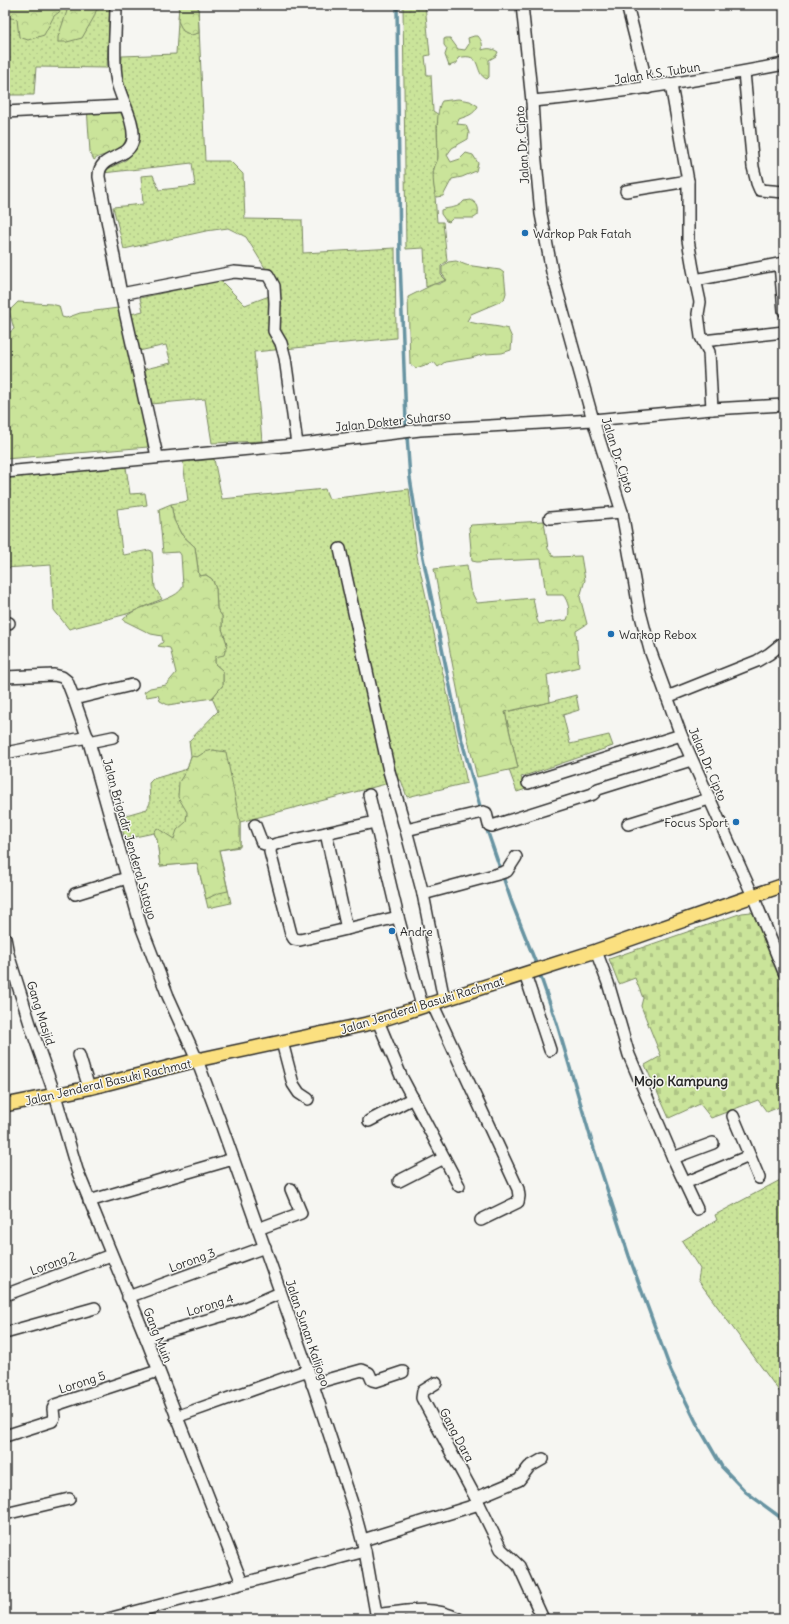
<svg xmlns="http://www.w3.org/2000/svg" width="789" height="1624" font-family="Delius,sans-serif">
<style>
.green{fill:url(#green-dots);stroke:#7a8862}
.forest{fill:url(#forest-crowns);stroke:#7a8862}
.cemetery{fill:url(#cemetery-stones);stroke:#7a8862}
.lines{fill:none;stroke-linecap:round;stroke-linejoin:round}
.stream{stroke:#6894a2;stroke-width:3.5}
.minor-casing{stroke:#2b2b2b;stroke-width:14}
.major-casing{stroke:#2b2b2b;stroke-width:16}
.minor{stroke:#f6f6f2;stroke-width:11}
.major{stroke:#fbe080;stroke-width:13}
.poi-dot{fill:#1f6fb2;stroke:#f6f6f2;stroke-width:1.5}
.labels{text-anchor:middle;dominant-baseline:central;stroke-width:3;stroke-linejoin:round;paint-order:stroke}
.street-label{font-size:12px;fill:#2b2b2b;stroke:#f6f6f2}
.poi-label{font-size:12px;fill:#2b2b2b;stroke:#f6f6f2;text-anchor:start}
.quarter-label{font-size:14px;font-weight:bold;fill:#2b2b2b;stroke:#f6f6f2}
</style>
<defs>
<pattern id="green-dots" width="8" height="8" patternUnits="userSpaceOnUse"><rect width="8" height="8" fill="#cae49a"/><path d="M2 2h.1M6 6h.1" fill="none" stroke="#aec485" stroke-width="1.8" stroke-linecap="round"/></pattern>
<pattern id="forest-crowns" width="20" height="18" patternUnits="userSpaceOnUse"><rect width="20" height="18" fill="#cae49a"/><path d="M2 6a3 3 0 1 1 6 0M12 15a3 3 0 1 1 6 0" fill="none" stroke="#aec485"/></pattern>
<pattern id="cemetery-stones" width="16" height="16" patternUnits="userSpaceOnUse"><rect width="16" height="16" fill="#cae49a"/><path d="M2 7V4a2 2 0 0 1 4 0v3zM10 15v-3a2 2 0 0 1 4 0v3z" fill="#aec485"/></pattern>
</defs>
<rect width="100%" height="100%" fill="#f6f6f2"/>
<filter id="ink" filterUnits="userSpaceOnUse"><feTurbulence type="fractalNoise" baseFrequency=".025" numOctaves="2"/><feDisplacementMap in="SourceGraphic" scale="8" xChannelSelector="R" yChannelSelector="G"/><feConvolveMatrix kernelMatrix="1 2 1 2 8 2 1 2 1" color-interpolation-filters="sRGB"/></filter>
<g filter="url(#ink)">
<g class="green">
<path d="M5,5H110L107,68L36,67L34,95H5Z"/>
<path d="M179,5H198L205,161H230L243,174L245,219L302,220L303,253L395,248L396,338L254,352L262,441L212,443L205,399L151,404L145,369L171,363L166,345L139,351L131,314L143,311L140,298L216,281L222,282L245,305L280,292L246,237L228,228L206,231L124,249L113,207L143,204L141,176L153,175L159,190L195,186L192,163L103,173C112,164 123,165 131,155C146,136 126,96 122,75C120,69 122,62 122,56L176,54Z"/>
<path d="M403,5H425L430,55L425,56L427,75H431L433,111L439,115L437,125L438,159L433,170L437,222H443L447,261L441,266V275L446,280C439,283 433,284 426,287L424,248L406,249Z"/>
<path d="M214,459L222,499L325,489L329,499L409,489L417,556L467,783L407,797L401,780L240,822V847L219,850L231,903L208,908L197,863L160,866L157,839L154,833L125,839L119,817L147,809L150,803L149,783L153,779L187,769L191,756L189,741L218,711L212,698L223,685V671L215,664V657L227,644L222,629V616L217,609L216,589L212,579L206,575L199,576L195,547L181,534L174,520L171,504L188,501L183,462Z"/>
<path d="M126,467L130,494L145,493L147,505L117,509L122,552L124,555L149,550L152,551L155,588L162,599L127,614L69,629L54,610L51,565L5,568V477Z"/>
<path d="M576,695L579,710L563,715L570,744L609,735L613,746L521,777L526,789L517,792L509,770L518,767L505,712L550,702Z"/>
<path d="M784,1178V1398L698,1280L700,1269L682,1241L717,1220L715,1215Z"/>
</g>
<g class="forest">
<path d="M5,5H98L94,17L82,38L67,42H58V37L67,11L63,9L54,16L44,35L28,40L19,37L17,19L5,17Z"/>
<path d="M179,5H198L199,33L191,35L183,31L178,21Z"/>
<path d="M474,36H478C482,41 483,44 482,50C488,48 492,48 498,52L496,56L489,60V77L487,79C473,74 484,51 458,58L457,63L449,66L445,55L447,49L444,45V39L446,38H450L458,49L465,50L469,44L468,38Z"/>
<path d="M458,99L470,101L478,106C474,115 467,116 459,119L457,124L466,125L469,133L468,139L452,148L447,155L451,162L460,159L466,153L473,155L478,163L476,171L462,177L452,179L443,196L436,197C434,189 432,177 434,169C435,164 438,161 438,157C438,144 435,110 442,101Z"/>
<path d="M87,107L120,108C122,112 125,115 126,119C130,130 126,149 114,153C107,155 100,155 94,160L90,152Z"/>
<path d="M471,200C478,204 479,207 478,215L474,218H453L449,222L446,221L441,214V210C449,207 458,209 464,201Z"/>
<path d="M456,261L466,265L500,270L504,273L506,293L504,300L471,314L467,321C481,326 495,325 508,329L512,338L511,350L502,353L485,354L471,358L445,362L438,367L434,362L416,368L410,364L408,297L434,284H439L447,280L442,274V267L448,262Z"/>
<path d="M18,302L51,304L59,306L62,317L66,318L80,313L118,308L143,414L148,447L5,459V336L14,329L9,311Z"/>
<path d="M171,504L174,520L181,534L195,547L199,576L206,575L212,579L216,589L217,609L222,616V629L227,644L224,655L215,657V664L223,671V685L212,698L168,705L160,701L158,695L147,697L144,692L150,688L166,685L176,673L170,648L158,646L163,642L162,636L151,634L123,620C134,604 178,602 183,586L181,555L179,552L163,553L159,509Z"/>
<path d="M544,521L548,549L554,557L581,556L585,580L580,597L587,624L576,631L579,667L547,675L550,702L505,712L518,768L477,777L463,719L434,569L467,565L470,589L477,603L533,598L537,620L539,624L567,620C571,611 568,601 563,595H546L541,559L477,562L472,561L469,527L471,525Z"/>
<path d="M213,750L226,752L240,822V846L219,850L228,891L219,893L206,899L197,863L160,866L157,839L154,833L157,828L174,839L177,830L186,822L187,812L178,797L179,782L187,769L191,756L197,757L205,752Z"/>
</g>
<path class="cemetery" d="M751,912L756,917L784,985V1105L767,1112L758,1100L711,1118L700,1104L669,1118L645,1065L661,1056L641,1006L643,998L635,978L619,984L609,959L742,913Z"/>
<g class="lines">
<g class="stream">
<path d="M397,5L400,260L406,422L410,478L422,553L460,734L481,810"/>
<path d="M486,827L512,903L537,966"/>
<path d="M539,972L557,1024L594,1149L629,1256L671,1371L696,1422L722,1467L746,1492L784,1520"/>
</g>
<defs>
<g id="minor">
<path d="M116,5C116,30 112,58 117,82C121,99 135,122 133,139C130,161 98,153 99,177L121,294L157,456"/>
<path d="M522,5L532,101L535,151L541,214L552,272L593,420L622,512L639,608L650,650L681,735L753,896L784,972"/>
<path d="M627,5L648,88"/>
<path d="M744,72L753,167L757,183L760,190L784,192"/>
<path d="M671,85L688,181V240L693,269L700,302L698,314L701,337L709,352L712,409"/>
<path d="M532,101C617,94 700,80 784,64"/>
<path d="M5,112L124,106"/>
<path d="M626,191L688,181"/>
<path d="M780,264L784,311"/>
<path d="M695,280L784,263"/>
<path d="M121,294L234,272L268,275L274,286L275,303L274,331L281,343L285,358L297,444"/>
<path d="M703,341L784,332"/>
<path d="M5,472L294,445L420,430L593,420L712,409L784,405"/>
<path d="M550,518L622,512"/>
<path d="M340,549L389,771L406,830"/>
<path d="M5,624L9,623"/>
<path d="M5,677L54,675L62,677L67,681L74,699L89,742L141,926L168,996L197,1060L222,1127L308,1370L353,1506L365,1551L377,1619"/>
<path d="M667,697L757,661L769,654L784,642"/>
<path d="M74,699L132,685"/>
<path d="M89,742L113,737"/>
<path d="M5,753L88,737"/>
<path d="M528,783L681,735"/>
<path d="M369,795L398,917L422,1006"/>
<path d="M375,822L276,844L271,846L270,852L291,934L294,939L300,940L398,917"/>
<path d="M628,824L709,799"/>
<path d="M255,825L262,843L271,846"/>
<path d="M326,833L347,929"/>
<path d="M75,894L127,878"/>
<path d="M423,894L498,874L507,871L516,857"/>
<path d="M5,938L8,954L32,1030L55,1095L77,1170L146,1338L242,1583"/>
<path d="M596,951L608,983L629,1055L673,1158L697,1209"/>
<path d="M525,974L550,1050"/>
<path d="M444,1000L423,894L406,830L483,812L486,813L489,825L492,826L593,794L598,789L691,760"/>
<path d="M432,1003L518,1189L519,1196L518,1202L481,1220"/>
<path d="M378,1021L401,1076L459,1186"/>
<path d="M282,1042L293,1084L299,1093L308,1099"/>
<path d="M79,1055L89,1088"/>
<path d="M733,1116L759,1178"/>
<path d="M369,1121L413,1098"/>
<path d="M673,1158L713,1143"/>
<path d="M399,1181L444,1158"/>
<path d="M685,1183L749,1156"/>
<path d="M89,1201L233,1159"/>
<path d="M258,1229L301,1213L291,1189"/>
<path d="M5,1295L111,1255"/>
<path d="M128,1297L265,1247"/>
<path d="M5,1333L95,1308"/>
<path d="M146,1338L238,1311L280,1293"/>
<path d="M436,1383L423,1391L422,1398L479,1504"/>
<path d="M312,1384L362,1370L369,1373L372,1380L376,1381L403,1372"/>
<path d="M176,1417L308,1370"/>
<path d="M5,1436L52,1421L54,1418L53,1409L55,1405L158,1371"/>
<path d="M476,1498L519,1480L529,1467L543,1459"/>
<path d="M5,1514L69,1499"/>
<path d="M363,1540L479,1504L501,1549L519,1566L543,1619"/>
<path d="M376,1615C406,1611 431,1605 459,1619"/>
<path d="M108,1619L365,1551"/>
</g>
<path id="major" d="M5,1105L89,1088L197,1060L371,1023L596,951L784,885"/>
</defs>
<use href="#minor" class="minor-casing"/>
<use href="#major" class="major-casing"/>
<use href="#minor" class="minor"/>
<use href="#major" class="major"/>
</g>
</g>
<g class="poi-dot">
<circle cx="525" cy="233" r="4"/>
<circle cx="611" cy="634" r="4"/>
<circle cx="736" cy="822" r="4"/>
<circle cx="392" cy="931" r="4"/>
</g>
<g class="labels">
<g class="street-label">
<text transform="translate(657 73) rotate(-9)">Jalan K.S. Tubun</text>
<text transform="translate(522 145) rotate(-94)">Jalan Dr. Cipto</text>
<text transform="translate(393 421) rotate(-6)">Jalan Dokter Suharso</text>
<text transform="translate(618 455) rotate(72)">Jalan Dr. Cipto</text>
<text transform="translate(708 764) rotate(67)">Jalan Dr. Cipto</text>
<text transform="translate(130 839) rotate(74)">Jalan Brigadir Jenderal Sutoyo</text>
<text transform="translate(422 1005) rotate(-17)">Jalan Jenderal Basuki Rachmat</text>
<text transform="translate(41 1013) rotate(72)">Gang Masjid</text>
<text transform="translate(108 1082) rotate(-13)">Jalan Jenderal Basuki Rachmat</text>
<text transform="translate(192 1260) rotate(-20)">Lorong 3</text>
<text transform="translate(53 1263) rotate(-20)">Lorong 2</text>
<text transform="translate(210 1305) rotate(-17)">Lorong 4</text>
<text transform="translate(308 1333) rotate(71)">Jalan Sunan Kalijogo</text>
<text transform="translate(158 1335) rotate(68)">Gang Muin</text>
<text transform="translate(82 1382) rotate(-18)">Lorong 5</text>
<text transform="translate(457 1435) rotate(62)">Gang Dara</text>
</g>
<g class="poi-label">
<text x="533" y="233">Warkop Pak Fatah</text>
<text x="619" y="634">Warkop Rebox</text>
<text x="728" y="822" text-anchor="end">Focus Sport</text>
<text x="400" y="931">Andre</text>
</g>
<g class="quarter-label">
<text x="681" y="1081">Mojo Kampung</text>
</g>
</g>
<rect width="789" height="1624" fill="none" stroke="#f6f6f2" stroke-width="20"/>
<rect x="10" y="10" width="769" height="1604" fill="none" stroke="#2b2b2b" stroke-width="1.5" filter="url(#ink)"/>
</svg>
